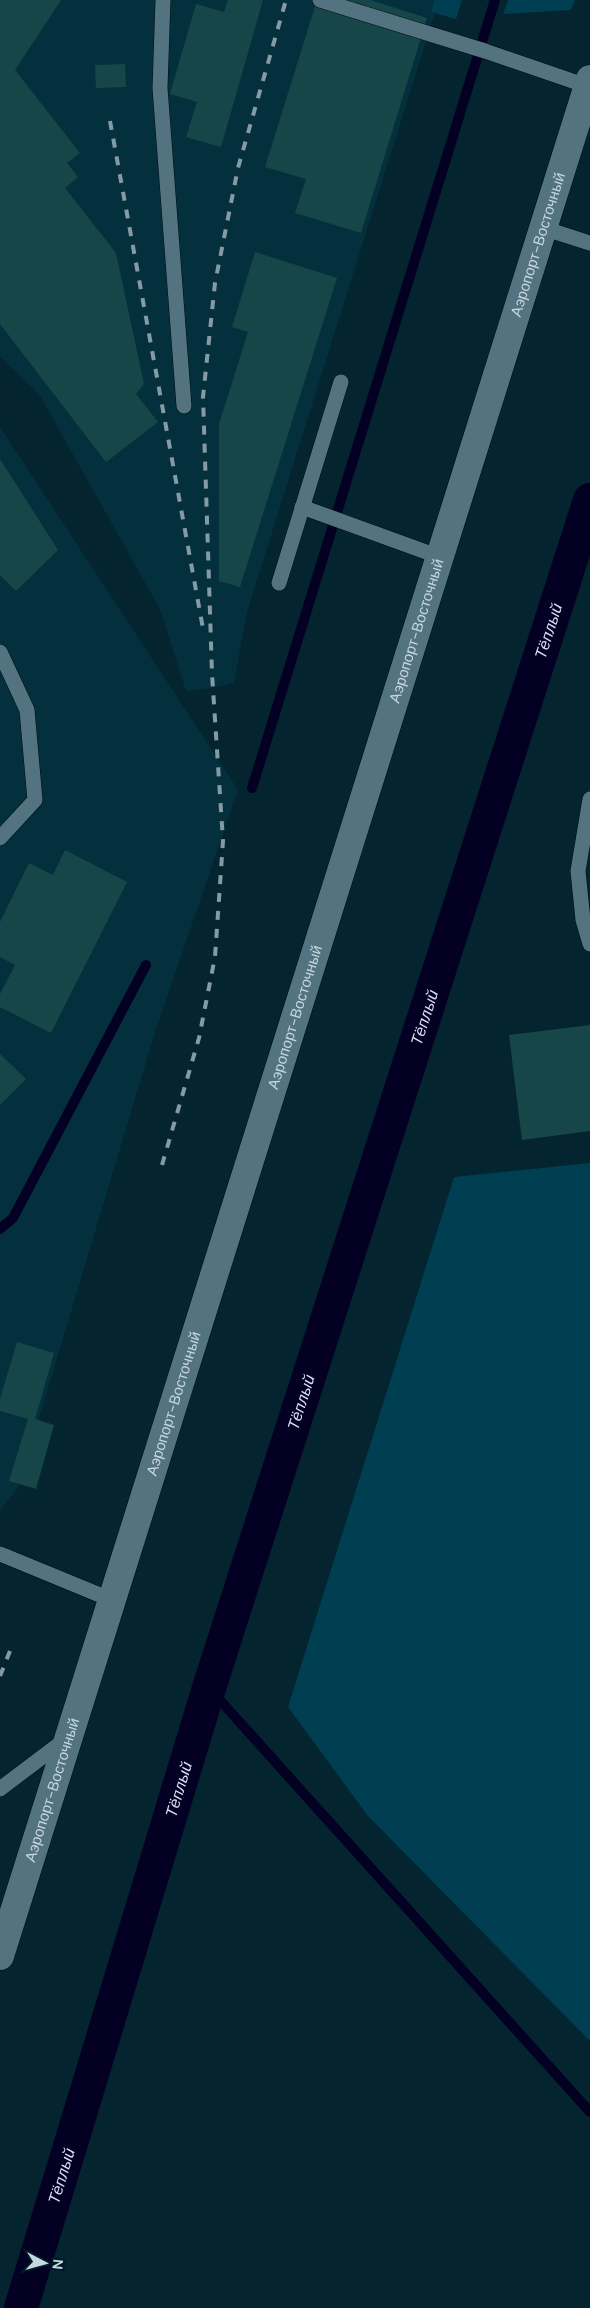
<svg xmlns="http://www.w3.org/2000/svg" width="590" height="2308" font-family="'DM Sans',sans-serif">
<style>
.built{fill:#04303e}
.green{fill:#003e51}
.lines{fill:none;stroke-linecap:round;stroke-linejoin:round}
.stream{stroke:#040023;stroke-width:10}
.canal{stroke:#040023;stroke-width:34}
.building{fill:#174649}
.service-casing{stroke:#000c14;stroke-width:16}
.minor-casing{stroke:#000c14;stroke-width:29}
.service{stroke:#537380;stroke-width:15}
.minor{stroke:#537380;stroke-width:28}
.rail{stroke:#859ba4;stroke-width:4;stroke-dasharray:9 9;stroke-linecap:butt}
.labels{text-anchor:middle;dominant-baseline:central;stroke-width:5;stroke-linejoin:round;paint-order:stroke}
.street-label{font-size:15px;fill:#c6d7df;stroke:#001a25}
.water-label{font-size:16px;font-style:italic;fill:#dbdff5;stroke:#001a25}
</style>
<rect width="100%" height="100%" fill="#04242f"/>
<g class="built">
<path d="M0,0H439L247,612L234,683L212,688L186,691L160,609L39,394L0,357Z"/>
<path d="M0,427L238,790L155,1032L18,1488L0,1510Z"/>
</g>
<g class="green">
<path d="M434,0H462L456,19L431,12Z"/>
<path d="M508,0H575L571,10L503,14Z"/>
<path d="M590,1163V2041L368,1816L288,1707L454,1177Z"/>
</g>
<g class="lines">
<g class="stream">
<path d="M252,788L495,0"/>
<path d="M0,1229L13,1218L146,965"/>
<path d="M209,1688L590,2112"/>
</g>
<path class="canal" id="s1" d="M21,2308L209,1688L590,500"/>
</g>
<g class="building">
<path d="M0,0H61L15,70L80,153L67,163L78,177L65,188L116,253L144,384L136,394L158,422L106,462L0,324Z"/>
<path d="M228,0H263L221,147L186,137L197,102L170,94L196,4L224,12Z"/>
<path d="M317,0H370L427,18L361,233L295,213L306,179L265,167Z"/>
<path d="M125,64L126,87L96,88L95,65Z"/>
<path d="M255,252L337,278L240,587L219,581V424L248,332L232,327Z"/>
<path d="M0,459L58,550L16,591L0,575Z"/>
<path d="M65,850L127,882L51,1033L0,1007V994L15,965L0,957V922L29,863L53,875Z"/>
<path d="M590,1025V1131L522,1140L509,1035Z"/>
<path d="M0,1054L26,1079L0,1105Z"/>
<path d="M17,1342L54,1353L35,1419L54,1425L36,1489L9,1481L28,1419L0,1411V1399Z"/>
</g>
<g class="lines">
<defs>
<g id="service">
<path d="M163,0L160,88L184,406"/>
<path d="M320,0L485,51L587,86"/>
<path d="M543,228L590,243"/>
<path d="M302,507L440,557"/>
<path d="M279,583L341,382"/>
<path d="M0,652L27,710L35,800L0,838"/>
<path d="M590,799L578,871L583,920L590,944"/>
<path d="M0,1554L112,1600"/>
<path d="M0,1789L66,1739"/>
</g>
<g id="minor">
<path id="s2" d="M0,1956L590,79"/>
</g>
</defs>
<use href="#service" class="service-casing"/>
<use href="#minor" class="minor-casing"/>
<use href="#service" class="service"/>
<use href="#minor" class="minor"/>
<g class="rail">
<path d="M110,121L204,634"/>
<path d="M162,1165L199,1038L215,957L223,841L212,674L203,397L215,283L238,168L286,0"/>
<path d="M0,1676L10,1651"/>
</g>
</g>
<g class="labels">
<g class="street-label">
<text stroke="none"><textPath href="#s2" startOffset="1794">Аэропорт-Восточный</textPath></text>
<text stroke="none"><textPath href="#s2" startOffset="1389">Аэропорт-Восточный</textPath></text>
<text stroke="none"><textPath href="#s2" startOffset="984">Аэропорт-Восточный</textPath></text>
<text stroke="none"><textPath href="#s2" startOffset="579">Аэропорт-Восточный</textPath></text>
<text stroke="none"><textPath href="#s2" startOffset="174">Аэропорт-Восточный</textPath></text>
</g>
<g class="water-label">
<text stroke="none"><textPath href="#s1" startOffset="1758">Тёплый</textPath></text>
<text stroke="none"><textPath href="#s1" startOffset="1352">Тёплый</textPath></text>
<text stroke="none"><textPath href="#s1" startOffset="948">Тёплый</textPath></text>
<text stroke="none"><textPath href="#s1" startOffset="542">Тёплый</textPath></text>
<text stroke="none"><textPath href="#s1" startOffset="138">Тёплый</textPath></text>
</g>
</g>
<g transform="translate(45 2263) rotate(96)" stroke="#001a25" stroke-width="4" paint-order="stroke">
<path d="M0-4L9 19L0 12L-9 19Z" fill="#c6d7df"/>
<text y="-8" font-size="14" font-weight="bold" text-anchor="middle" fill="#c6d7df">N</text>
</g>
</svg>
